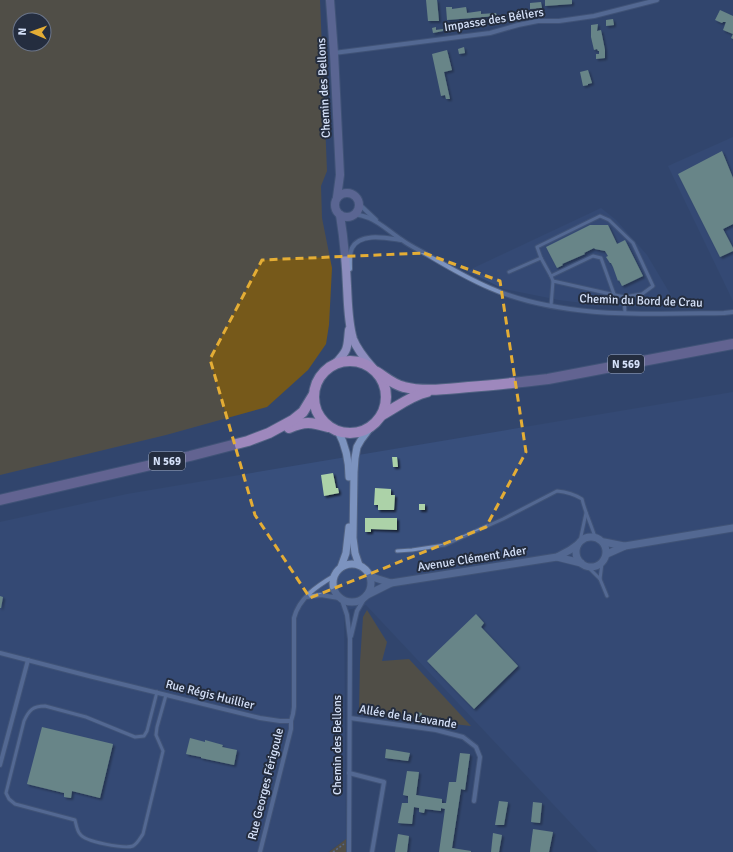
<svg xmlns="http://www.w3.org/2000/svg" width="733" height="852" font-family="Signika,sans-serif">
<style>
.built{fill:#384f7c}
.green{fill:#76591a;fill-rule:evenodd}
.building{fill:#acd2a8;filter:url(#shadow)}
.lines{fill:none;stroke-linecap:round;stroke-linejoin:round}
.service-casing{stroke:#526383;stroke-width:5}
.minor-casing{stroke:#526383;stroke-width:6}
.tertiary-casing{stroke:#526383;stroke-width:9}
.secondary-casing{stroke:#526383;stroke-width:10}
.primary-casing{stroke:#526383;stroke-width:12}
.path{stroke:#8393b2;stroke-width:1.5;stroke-dasharray:2 2;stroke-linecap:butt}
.service{stroke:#7c93bf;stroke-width:3}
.minor{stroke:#7c93bf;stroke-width:4}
.tertiary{stroke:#7c93bf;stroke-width:7}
.secondary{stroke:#8d8dbe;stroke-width:8}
.primary{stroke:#9e88bd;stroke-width:10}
.marked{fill:none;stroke:#e4ad35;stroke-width:3;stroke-dasharray:8 5;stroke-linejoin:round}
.labels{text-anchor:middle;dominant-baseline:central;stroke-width:4;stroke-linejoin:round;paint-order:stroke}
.shield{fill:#242d3f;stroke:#a1acc2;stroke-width:1}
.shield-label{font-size:11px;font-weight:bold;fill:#d6e2fa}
.street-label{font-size:12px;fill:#d6e2fa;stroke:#242d3f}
</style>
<defs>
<filter id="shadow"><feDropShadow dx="2" dy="2" stdDeviation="1" flood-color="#0009"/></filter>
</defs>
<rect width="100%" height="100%" fill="#32466d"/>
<g class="built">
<path d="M733,137V301L668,166Z"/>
<path d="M601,208L616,220L647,255L678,307L607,306L559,300L504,289L467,271Z"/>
<path d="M733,392V852H598L366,605L344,611L346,839L328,852H0V522L127,494Z"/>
</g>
<g class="green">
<path d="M0,0H320L327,171L321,186L322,218L332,268L329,325L326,344L308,370L267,407L166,435L0,475ZM20,20H44V44H20Z"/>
<path d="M367,610L387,642L382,661L409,659L471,726L359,713L360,662L363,617Z"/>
<path d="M346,839V852H329Z"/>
</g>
<g class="building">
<path d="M426,0H437L439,21H428Z"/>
<path d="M545,0H572V4L545,6Z"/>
<path d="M541,2L542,8L530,9V3Z"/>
<path d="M446,7H452V9L466,7L467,13L481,11V14L496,13L497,16L447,20Z"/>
<path d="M720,10L733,16V39L731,38L733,34L723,30L726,22H723L722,23L715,20Z"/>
<path d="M613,19L614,25L606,26V20Z"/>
<path d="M598,24L597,31L601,30L605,50V58L596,59V54H599V51H598L597,49L594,50L591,37V25Z"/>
<path d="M436,27V30L443,29V31L433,33L432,28Z"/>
<path d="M464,47L465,53L459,54L458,49Z"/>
<path d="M447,50L452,70L444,72L450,99H446L445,95L441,96L432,54Z"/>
<path d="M588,70L592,83L588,84V85L583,86L580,72Z"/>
<path d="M722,151L733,178V224L723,229L733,248V251L720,257L678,174Z"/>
<path d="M590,225H608L617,244L625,240L643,276L622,286L619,280L618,281L613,267L611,263H610L606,257L608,256L605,251L595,249L594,248L584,253L585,254L562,264L563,265L557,268L546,247Z"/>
<path d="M392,457H397L398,467H393Z"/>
<path d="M333,473L336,488H338L339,493L324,496L321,475Z"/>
<path d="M375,488L391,489V495H395L394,510H378V505H374Z"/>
<rect x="419" y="504" width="6" height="6"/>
<path d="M365,518H397V530L371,529V532H365Z"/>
<path d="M0,596L3,597L1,608H0Z"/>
<path d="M476,614L484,623L481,627L518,666L474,709L427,661Z"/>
<path d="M416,712L422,713L421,717L415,716Z"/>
<path d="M42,727L113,744L100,798L72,791L71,798L64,797V793L27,784Z"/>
<path d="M190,738L205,742V740L223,745L222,747L237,750L234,765L201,758V757L186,754Z"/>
<path d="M386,749L410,753L408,761L385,758Z"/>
<path d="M460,753L470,754L465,790L461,789L452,848L471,851V852H439L445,809L441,808V811L425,809L424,813L419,812V808L414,807L412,824L398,823L402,803H408V796L403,795L407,771L419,772L416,795L442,799V803H446L449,782H456Z"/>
<path d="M499,801L508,802L504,825H495Z"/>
<path d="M533,802L542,803L540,823L531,822Z"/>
<path d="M533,829L553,832L549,852H530Z"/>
<path d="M493,833L502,835L499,852H491Z"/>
<path d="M398,834L409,836L407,852H395Z"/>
</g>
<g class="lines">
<defs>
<g id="service">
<path d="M541,258L537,247L600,216L609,220L633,243L653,286L642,294L624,297"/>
<path d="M509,272L541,258L551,276"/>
<path d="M553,281L551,276L593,256L601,258L614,294"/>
<path d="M551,306L553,281L624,297L625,313"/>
<path d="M580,541L586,513"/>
<path d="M397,551L412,550L445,545L503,519L557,491C567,492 574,494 582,499C585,512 591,524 595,537"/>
<path d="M588,567L600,579L607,596"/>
<path d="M600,579L602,563"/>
<path d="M157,692L147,731L144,736L135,737L86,717L45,706C33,706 29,710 24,721L6,793L9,799L15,804L75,820C76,824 77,831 80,834C85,842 125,849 133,846C138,843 140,838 143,834L163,751L156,735L157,727L166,695"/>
</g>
<g id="minor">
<path d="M334,53L490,33L518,25L538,21H559L594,16L657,0"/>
<path d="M358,203L376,220"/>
<path d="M355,214C359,215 365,216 369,218C381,223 391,233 402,240C410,246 419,250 428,255C448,267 469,279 490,288C561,319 648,314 724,313L733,312"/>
<path d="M350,269C350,263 349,254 352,248C360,232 387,238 401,240"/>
<path d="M307,597L321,595L339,598"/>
<path d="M342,600L347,615L350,639L349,852"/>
<path d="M351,636L357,611L364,599"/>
<path d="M0,653L89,676L260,718L280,721H291L293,714L294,707V618C299,598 317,586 334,576"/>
<path d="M350,718L436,730L463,737L476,747L480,757L474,801"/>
<path d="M0,765L28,660"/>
<path d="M349,773L384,782L372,852"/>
<path d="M260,852L291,729V721"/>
</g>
<g id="tertiary">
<path d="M338,431C346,446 349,461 349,477"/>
<circle cx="591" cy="552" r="15"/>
<path d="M604,542L624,546"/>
<path d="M607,554L625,546L733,528"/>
<path d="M557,557L581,563"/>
<circle cx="352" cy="583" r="19"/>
<path d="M359,565L355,553L353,538L354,472L355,458L357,447L361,440L370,428"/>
<path d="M341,567L346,553L349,527"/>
<path d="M370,575L375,578L391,583"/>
<path d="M367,595L391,583L557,557L570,550L577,545"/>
</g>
<g id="secondary">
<path d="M330,0L334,53L340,175L337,197"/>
<circle cx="347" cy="205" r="12"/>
<path d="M340,215C344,239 346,263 347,286C348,304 348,322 353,339C357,349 365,359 372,367"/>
<path d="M336,363C349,349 347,348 349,330"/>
</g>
<g id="primary">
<circle cx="350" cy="397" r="36"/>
<path d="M377,372C385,377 394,385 404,387C422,392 450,389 469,387C495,385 522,382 548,379L733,344"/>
<path d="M382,415C397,407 410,396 427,392"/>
<path d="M289,428C305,421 311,422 328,427"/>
<path d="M0,500L190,456L248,441L269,433L293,420L303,412L314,394"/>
</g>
</defs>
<use href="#service" class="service-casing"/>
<use href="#minor" class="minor-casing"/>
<use href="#tertiary" class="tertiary-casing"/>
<use href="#secondary" class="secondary-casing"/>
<use href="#primary" class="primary-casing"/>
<path class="path" d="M333,852L344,844"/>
<use href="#service" class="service"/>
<use href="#minor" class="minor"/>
<use href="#tertiary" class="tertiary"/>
<use href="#secondary" class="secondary"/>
<use href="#primary" class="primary"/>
</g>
<path d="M0 0H733V852H0ZM424,253L500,281L526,452L486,527L310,598L255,515L210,359L262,260Z" fill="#32466d" fill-opacity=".55" fill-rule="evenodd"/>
<path class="marked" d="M424,253L500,281L526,452L486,527L310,598L255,515L210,359L262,260Z"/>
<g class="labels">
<g class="shield">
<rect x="608" y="355" width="36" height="18" rx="3"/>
<rect x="149" y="452" width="36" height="18" rx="3"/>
</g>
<g class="shield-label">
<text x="626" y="364">N 569</text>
<text x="167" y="461">N 569</text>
</g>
<g class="street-label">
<text transform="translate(494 20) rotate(-9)">Impasse des Béliers</text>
<text transform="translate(324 88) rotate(-93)">Chemin des Bellons</text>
<text transform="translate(641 301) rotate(2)">Chemin du Bord de Crau</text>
<text transform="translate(472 559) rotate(-9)">Avenue Clément Ader</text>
<text transform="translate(210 695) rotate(14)">Rue Régis Huillier</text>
<text transform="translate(408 717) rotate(9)">Allée de la Lavande</text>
<text transform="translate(337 745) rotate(-90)">Chemin des Bellons</text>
<text transform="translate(266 784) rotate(-76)">Rue Georges Férigoule</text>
</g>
</g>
<g transform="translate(32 32) rotate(272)"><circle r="19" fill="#242d3f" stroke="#6b758a"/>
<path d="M0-3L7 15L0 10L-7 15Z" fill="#e4ad35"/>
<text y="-6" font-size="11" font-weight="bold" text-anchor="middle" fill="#d6e2fa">N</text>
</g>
</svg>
